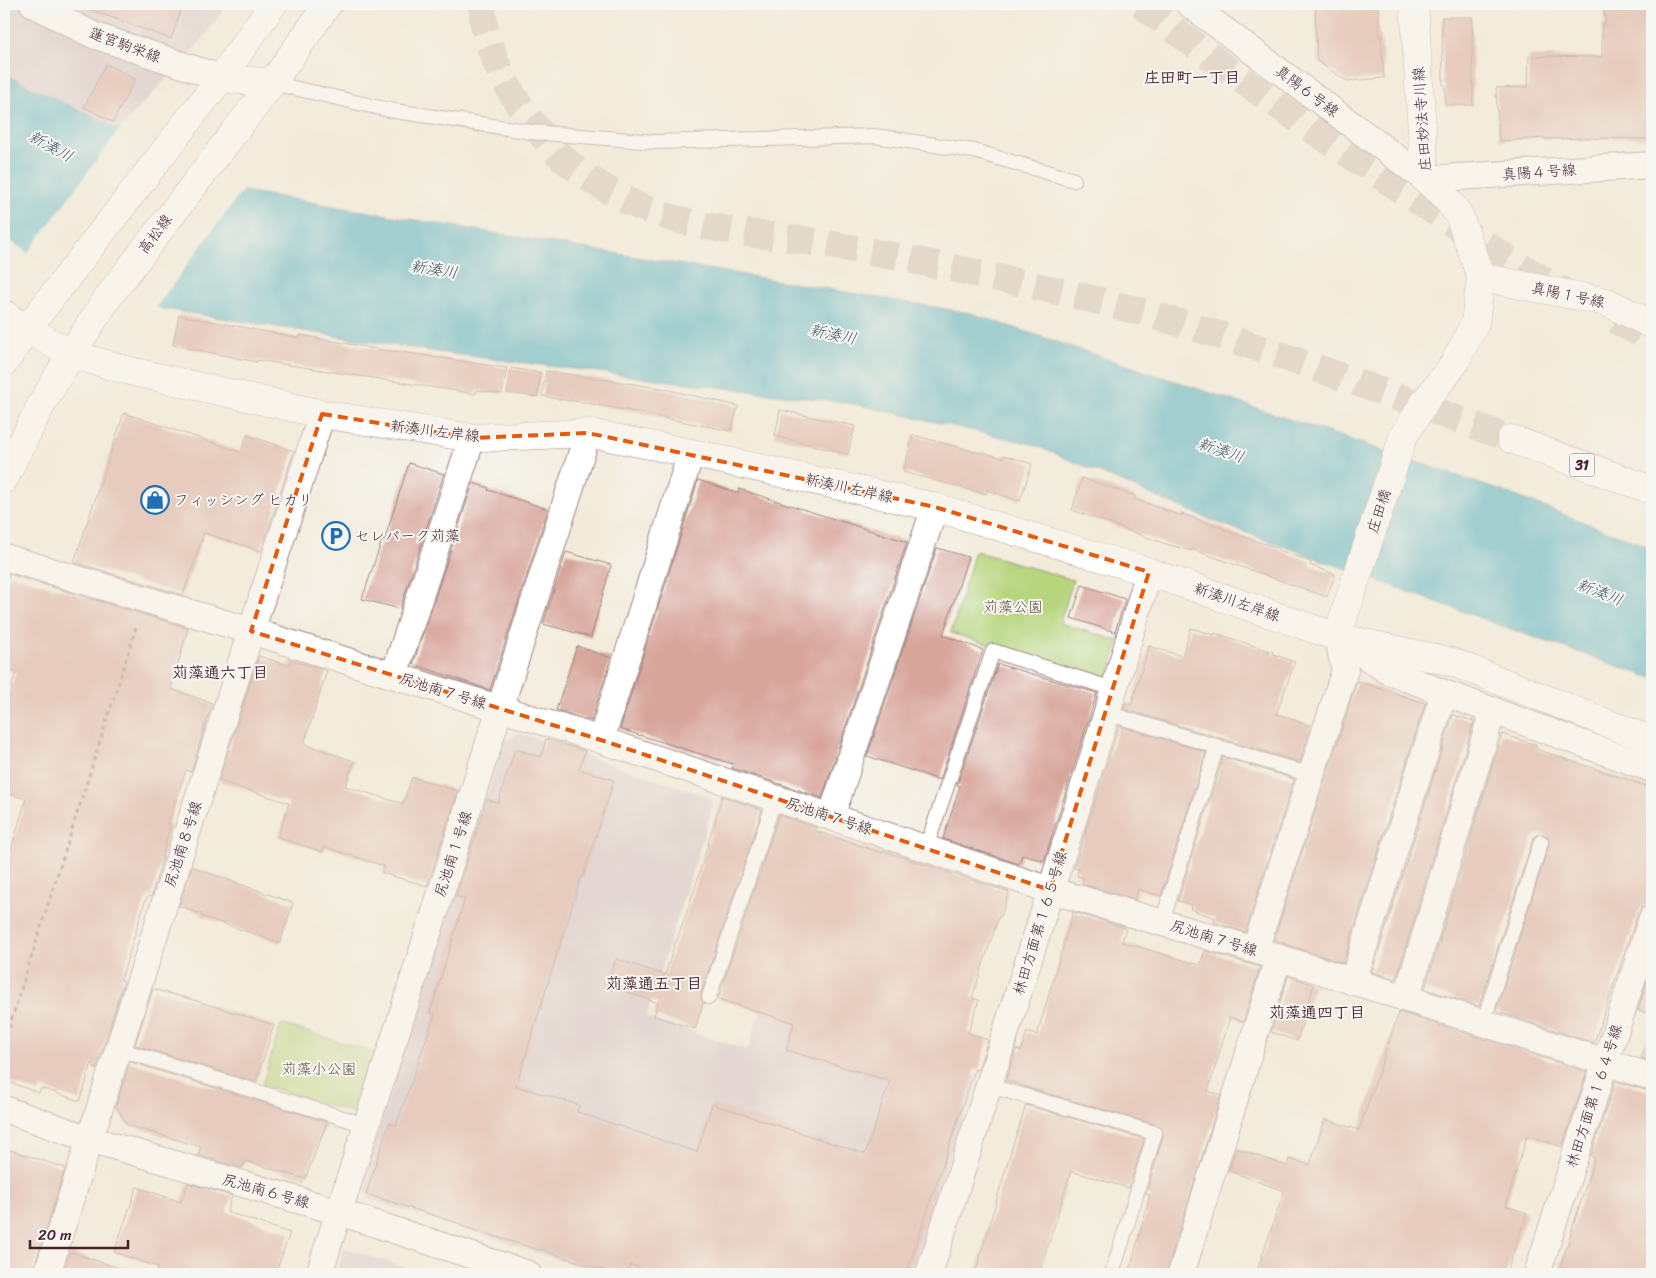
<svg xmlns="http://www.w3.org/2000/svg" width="1656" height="1278" font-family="Sriracha,'Klee One',sans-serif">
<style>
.industrial{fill:#d2bdc7}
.green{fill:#b6d57c;stroke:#807a54}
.water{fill:#43acc2;stroke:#466676}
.pier{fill:#f3ebda}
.building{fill:#d8a59b}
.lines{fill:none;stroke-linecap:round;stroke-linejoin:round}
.highway-tunnel{stroke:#d1c2b7;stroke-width:28;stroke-dasharray:28 14;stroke-linecap:butt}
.lane-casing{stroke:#9e8582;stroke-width:16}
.street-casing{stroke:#9e8582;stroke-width:28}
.secondary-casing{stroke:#9e8582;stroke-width:29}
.primary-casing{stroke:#9e8582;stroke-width:29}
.highway-casing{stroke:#9e8582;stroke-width:29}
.path{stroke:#9e8582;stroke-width:3;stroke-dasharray:4 4;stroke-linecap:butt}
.lane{stroke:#fff;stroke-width:14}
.street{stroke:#fff;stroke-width:26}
.secondary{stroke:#fff;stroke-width:28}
.primary{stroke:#fff;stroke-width:28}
.highway{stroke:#fff;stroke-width:28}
.marked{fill:none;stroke:#e8590c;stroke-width:4;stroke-dasharray:10 6;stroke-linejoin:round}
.labels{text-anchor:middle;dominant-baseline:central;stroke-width:4;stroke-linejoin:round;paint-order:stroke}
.shield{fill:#f6f6f2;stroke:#7e6067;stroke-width:1}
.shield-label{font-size:14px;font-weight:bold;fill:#4a1f2b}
.street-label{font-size:15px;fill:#4a1f2b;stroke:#f6f6f2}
.poi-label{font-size:15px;fill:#4a1f2b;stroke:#f6f6f2;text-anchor:start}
.park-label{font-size:15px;fill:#654c3f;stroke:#f6f6f2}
.neighbourhood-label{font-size:16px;font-weight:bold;fill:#4a1f2b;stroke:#f6f6f2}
.water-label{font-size:16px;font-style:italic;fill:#475767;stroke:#f6f6f2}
</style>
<rect width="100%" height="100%" fill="#f6f6f2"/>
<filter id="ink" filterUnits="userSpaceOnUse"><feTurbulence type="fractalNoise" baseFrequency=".02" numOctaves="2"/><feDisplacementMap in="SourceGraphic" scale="10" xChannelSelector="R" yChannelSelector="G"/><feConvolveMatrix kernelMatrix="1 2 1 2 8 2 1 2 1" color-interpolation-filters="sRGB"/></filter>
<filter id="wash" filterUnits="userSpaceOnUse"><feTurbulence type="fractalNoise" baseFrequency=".0096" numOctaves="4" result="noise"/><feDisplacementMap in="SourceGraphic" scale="20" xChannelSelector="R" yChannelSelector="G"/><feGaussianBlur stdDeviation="1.12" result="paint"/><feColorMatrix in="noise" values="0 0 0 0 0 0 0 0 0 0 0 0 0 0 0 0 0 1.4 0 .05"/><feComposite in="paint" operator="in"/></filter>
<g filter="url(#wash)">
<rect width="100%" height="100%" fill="#f3ebda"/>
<g class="industrial">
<path d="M4,4H227L202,40L119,130L4,74Z"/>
<path d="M518,733L715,799L646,1017L748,1050L763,1003L976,1076L911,1274H604L369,1199L361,1184L504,742Z"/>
<path d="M344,1248L426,1274H336Z"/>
</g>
<g class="green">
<path d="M975,551L1073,580L1060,623L1119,641L1107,680L951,633Z"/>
<path d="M281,1024L376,1053L356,1114L262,1085Z"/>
</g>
<path class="water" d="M4,74L244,191L970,313L1364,444L1510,494L1652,548V678L1516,631L1206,518L1032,444L855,404L436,352L163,309L28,253L4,235Z"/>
<path class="pier" d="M119,130L148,141L244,188L155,308L52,265L28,253Z"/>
<g id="blocks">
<g class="building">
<path d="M84,4H183L171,39L83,7Z"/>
<path d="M1315,4H1378L1379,36H1381L1384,78L1347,81L1317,61Z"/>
<path d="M1649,4L1651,93H1652L1651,139L1588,138L1545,139V138L1499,141L1496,88L1528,87L1529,56L1602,57V25H1605L1604,5Z"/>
<path d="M1442,17H1472L1473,105H1445V85H1443Z"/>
<path d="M106,64L135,79L113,122L84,107Z"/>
<path d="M179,315L299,338L300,335L393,352L394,351L507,368L502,394L477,390L476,394L257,360V362L173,345Z"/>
<path d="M511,368L541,373L537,397L507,393Z"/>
<path d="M546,371L660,388L738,406L731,431L654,416V415L569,400V401L542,396Z"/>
<path d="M780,410L855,426L848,454L775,436Z"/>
<path d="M124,413L241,452L247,435L294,451L261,551L204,533L183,595L74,562Z"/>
<path d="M913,435L980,453L981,452L1003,458L1004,455L1032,464L1020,501L987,490L986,494L903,472Z"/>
<path d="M409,463L444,474L400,609L362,599L382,540L384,541Z"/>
<path d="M1082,478L1135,496L1134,499L1182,516V514L1224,528V530L1280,549L1279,550L1311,562L1310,565L1335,574L1327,597L1191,549V551L1166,544L1072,510Z"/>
<path d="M698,480L738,493L739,489L907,542L822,798L732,768L733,764L620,729Z"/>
<path d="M473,483L489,488L488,490L548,509L490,690L413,664Z"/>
<path d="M937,548L968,557L943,635L983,650L940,780L867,756Z"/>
<path d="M566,552L611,565L591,637L543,624Z"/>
<path d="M9,574L188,628L171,689L212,703L191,772L186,770L168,824L171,825L162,857H163L151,897L148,896L145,901L121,980L124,981L96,1070L92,1063L80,1101L41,1088L39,1093L4,1080V874L26,799L4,792V714L16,672L4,668V592Z"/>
<path d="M1082,585L1125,599L1115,632L1071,618Z"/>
<path d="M1191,628L1214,635L1215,633L1273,652V654L1295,662L1276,714L1311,726L1300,762L1124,709L1126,703L1131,705L1149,646L1182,656Z"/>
<path d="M577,646L611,658L591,721L556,710Z"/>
<path d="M259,656L289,666L291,660L327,671L304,744L354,761L345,786L403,804L412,777L458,791L427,886L382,873L384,866L325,847L323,852L278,837L289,803L219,781Z"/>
<path d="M998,664L1097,693L1044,861L1022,855L1019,864L943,839L960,786L957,785Z"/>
<path d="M1357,681L1425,703L1343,963L1274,940Z"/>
<path d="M1453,715L1474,721L1396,979L1372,972Z"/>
<path d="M1119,726L1206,752L1161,896L1138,889L1135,899L1082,884L1084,878L1077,876L1079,869L1074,868Z"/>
<path d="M1502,734L1537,745L1536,749L1652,788V903L1642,907L1638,913L1594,1043L1496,1011L1549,845L1548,837L1543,834L1536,835L1533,839L1479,1006L1425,989Z"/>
<path d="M546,739L585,751L579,769L614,780L583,877H581L516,1086L579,1105L577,1112L697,1152L712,1104L865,1154L890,1081L786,1050L794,1023L718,999L779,815L817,828L816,831L882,853L883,851L1009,892L1001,916H999L972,998L979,1000L968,1033L988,1040L978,1070L975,1069L906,1274H659L630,1265L627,1274H614L540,1249L539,1250L461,1226V1224L366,1194L389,1123L396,1126L435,1014L430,1013L465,899L456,896L487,799L498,803L515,749L541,757Z"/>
<path d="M1223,757L1294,779L1245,932L1214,922L1215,918L1190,909L1192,905L1178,901Z"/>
<path d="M722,796L762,810L701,994V999L703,1003L695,1029L654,1016L658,1003L607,985L616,959L665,975L675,943H676L695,888Z"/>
<path d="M192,867L293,903L280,943L201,916L202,914L179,906Z"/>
<path d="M1073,912L1126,928L1122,942L1200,965L1205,951L1260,967L1243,1022L1230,1017L1208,1091L1221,1095L1166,1274H1129L1150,1195L1146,1194L1163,1136L1162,1127L1157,1125L1032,1089L1006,1080L1016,1049L1021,1051L1027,1032L1037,1035Z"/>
<path d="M1652,966V1015L1638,1010Z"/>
<path d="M1288,976L1314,985L1297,1041L1271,1032Z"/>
<path d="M153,989L197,1001L274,1025L256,1082L135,1045Z"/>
<path d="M1399,1012L1587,1072L1562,1147L1527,1135L1506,1206L1527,1213L1506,1274H1347L1327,1268L1325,1274H1256L1284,1191L1229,1171L1236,1148L1287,1166L1289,1159L1310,1165L1325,1119L1359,1130Z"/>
<path d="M1647,1041L1652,1042V1061L1641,1058Z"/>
<path d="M130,1062L327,1122L305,1179L246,1161L242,1168L198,1155L201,1147L127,1125L116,1106Z"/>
<path d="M1615,1081L1652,1092V1274H1558L1594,1160V1157L1591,1156Z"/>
<path d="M1026,1105L1144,1139L1129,1188L1071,1171L1039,1274H975L1011,1151Z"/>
<path d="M4,1148L65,1168L32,1274H4Z"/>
<path d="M188,1183L232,1196L227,1212L290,1233L275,1274H155L158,1267L114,1252L137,1187L181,1202Z"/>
<path d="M70,1252L122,1269L121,1274H63Z"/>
</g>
</g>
</g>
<g filter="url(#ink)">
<use href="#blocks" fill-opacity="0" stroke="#9e8582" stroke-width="1"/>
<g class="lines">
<g class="highway-tunnel">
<path d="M482,4C483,13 483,24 486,33C497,73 516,104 542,135C547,141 552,148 557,153C575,170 598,185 620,197C682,231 758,232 826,244C904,257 981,274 1057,291C1213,325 1362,385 1511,439"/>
<path d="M1141,4C1215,62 1293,117 1371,169C1434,212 1497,254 1563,291"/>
<path d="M1616,320L1652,340"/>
</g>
<defs>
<g id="lane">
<path d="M272,83L389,110L532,132L655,142L875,136L974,151L1074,180"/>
<path d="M1107,713L1311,775"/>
<path d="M926,848L993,651L1113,689"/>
<path d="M1162,922L1217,746"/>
<path d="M709,997L775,798"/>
<path d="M1483,1023L1541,842"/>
<path d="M118,1049L366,1125"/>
<path d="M990,1086L1155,1133L1112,1274"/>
</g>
<g id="street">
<path d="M33,4L93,35L221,78"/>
<path d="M1189,4L1425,179L1652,165"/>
<path d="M4,313L27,329"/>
<path d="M4,557L251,631L601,740L1050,890L1255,950L1652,1077"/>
<path d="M1340,638L1386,670L1444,693L1652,769"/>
<path d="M394,675L472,438"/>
<path d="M601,740L691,453"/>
<path d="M831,817L935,507"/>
<path d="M1255,950L1345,670L1337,637"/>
<path d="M1353,982L1444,693"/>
<path d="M1406,999L1493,710"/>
<path d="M4,1109L89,1139L339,1212L528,1274"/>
<path d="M47,1274L251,631L322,414"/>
<path d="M319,1274L588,433"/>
<path d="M929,1274L1107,713L1149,572"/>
<path d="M1181,1274L1278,959"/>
<path d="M1537,1274L1652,918"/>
</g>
<g id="secondary">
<path d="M221,78L272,83"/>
<path d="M1481,277L1607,302L1652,325"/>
<path d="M27,329L71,354L130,371L322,414L472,438L588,433L691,453L935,507L1149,572L1337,637L1452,662L1652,741"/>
<path d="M1337,637L1403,437L1426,400L1454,364L1475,323L1481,277L1459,215L1443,194L1425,179L1414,4"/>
</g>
<g id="primary">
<path d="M4,363L27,329L221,78L273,4"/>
<path d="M4,479L40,407L71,354L109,296L272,83L328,4"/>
</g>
<path id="highway" d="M1511,439L1652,490"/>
</defs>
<use href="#lane" class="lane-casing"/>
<use href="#street" class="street-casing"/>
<use href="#secondary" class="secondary-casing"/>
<use href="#primary" class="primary-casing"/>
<use href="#highway" class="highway-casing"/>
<path class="path" d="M4,1043L136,628"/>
<use href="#lane" class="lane"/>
<use href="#street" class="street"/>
<use href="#secondary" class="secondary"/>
<use href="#primary" class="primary"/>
<use href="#highway" class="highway"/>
</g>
</g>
<path d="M0 0H1656V1278H0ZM322,414L472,438L588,433L935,507L1149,572L1050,890L601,740L251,631Z" fill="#f3ebda" fill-opacity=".55" fill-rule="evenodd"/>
<path class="marked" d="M322,414L472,438L588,433L935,507L1149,572L1050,890L601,740L251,631Z"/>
<defs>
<symbol id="shop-ring" viewBox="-11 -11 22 22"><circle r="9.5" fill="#f6f6f2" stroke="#1f6fb2" stroke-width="1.5"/><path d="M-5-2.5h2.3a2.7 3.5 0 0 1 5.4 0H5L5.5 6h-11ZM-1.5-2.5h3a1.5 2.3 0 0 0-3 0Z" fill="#1f6fb2"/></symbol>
<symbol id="parking-ring" viewBox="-11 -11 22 22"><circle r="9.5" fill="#f6f6f2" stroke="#1f6fb2" stroke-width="1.5"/><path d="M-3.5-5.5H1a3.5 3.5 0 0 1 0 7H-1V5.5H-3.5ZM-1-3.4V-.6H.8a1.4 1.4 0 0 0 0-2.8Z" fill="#1f6fb2"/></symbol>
</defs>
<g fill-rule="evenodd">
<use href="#shop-ring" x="139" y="484" width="32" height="32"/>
<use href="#parking-ring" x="320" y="520" width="32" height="32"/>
</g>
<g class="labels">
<rect class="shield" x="1569.5" y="453.5" width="25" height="23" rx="4"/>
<g class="shield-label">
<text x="1582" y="465">31</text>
</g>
<g class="street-label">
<text transform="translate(125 45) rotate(20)">蓮宮駒栄線</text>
<text transform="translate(1307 91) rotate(37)">真陽６号線</text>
<text transform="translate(1422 119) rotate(-94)">庄田妙法寺川線</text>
<text transform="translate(1539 172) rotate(-4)">真陽４号線</text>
<text transform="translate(155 234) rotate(-53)">高松線</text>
<text transform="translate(1568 295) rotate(12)">真陽１号線</text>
<text transform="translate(435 431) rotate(7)">新湊川左岸線</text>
<text transform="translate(849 488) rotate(12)">新湊川左岸線</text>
<text transform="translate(1379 511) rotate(-72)">庄田橋</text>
<text transform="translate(1237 602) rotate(19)">新湊川左岸線</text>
<text transform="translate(443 691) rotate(17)">尻池南７号線</text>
<text transform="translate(829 816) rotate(18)">尻池南７号線</text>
<text transform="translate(183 844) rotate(-72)">尻池南８号線</text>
<text transform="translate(453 854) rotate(-72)">尻池南１号線</text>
<text transform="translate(1040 923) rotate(-73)">林田方面第１６５号線</text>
<text transform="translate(1214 938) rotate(17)">尻池南７号線</text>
<text transform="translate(1594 1096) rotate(-72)">林田方面第１６４号線</text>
<text transform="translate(266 1191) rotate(16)">尻池南６号線</text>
</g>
<g class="poi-label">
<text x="174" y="500">フィッシング ヒカリ</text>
<text x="355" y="536">セレパーク苅藻</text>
</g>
<g class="park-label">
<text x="1013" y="607">苅藻公園</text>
<text x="319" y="1069">苅藻小公園</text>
</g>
<g class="neighbourhood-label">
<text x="1192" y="77">庄田町一丁目</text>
<text x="220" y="672">苅藻通六丁目</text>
<text x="654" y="983">苅藻通五丁目</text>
<text x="1317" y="1012">苅藻通四丁目</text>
</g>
<g class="water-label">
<text transform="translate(51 146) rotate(29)">新湊川</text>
<text transform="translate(434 269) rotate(9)">新湊川</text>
<text transform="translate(833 334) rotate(12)">新湊川</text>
<text transform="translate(1221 450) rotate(18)">新湊川</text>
<text transform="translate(1600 592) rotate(21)">新湊川</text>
</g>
</g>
<rect width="1656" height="1278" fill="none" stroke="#f6f6f2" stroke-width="20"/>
<path d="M30 1240v8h98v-8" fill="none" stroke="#4a1f2b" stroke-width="2.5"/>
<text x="38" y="1240" font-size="15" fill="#4a1f2b" stroke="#f6f6f2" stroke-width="4" paint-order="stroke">20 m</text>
</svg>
